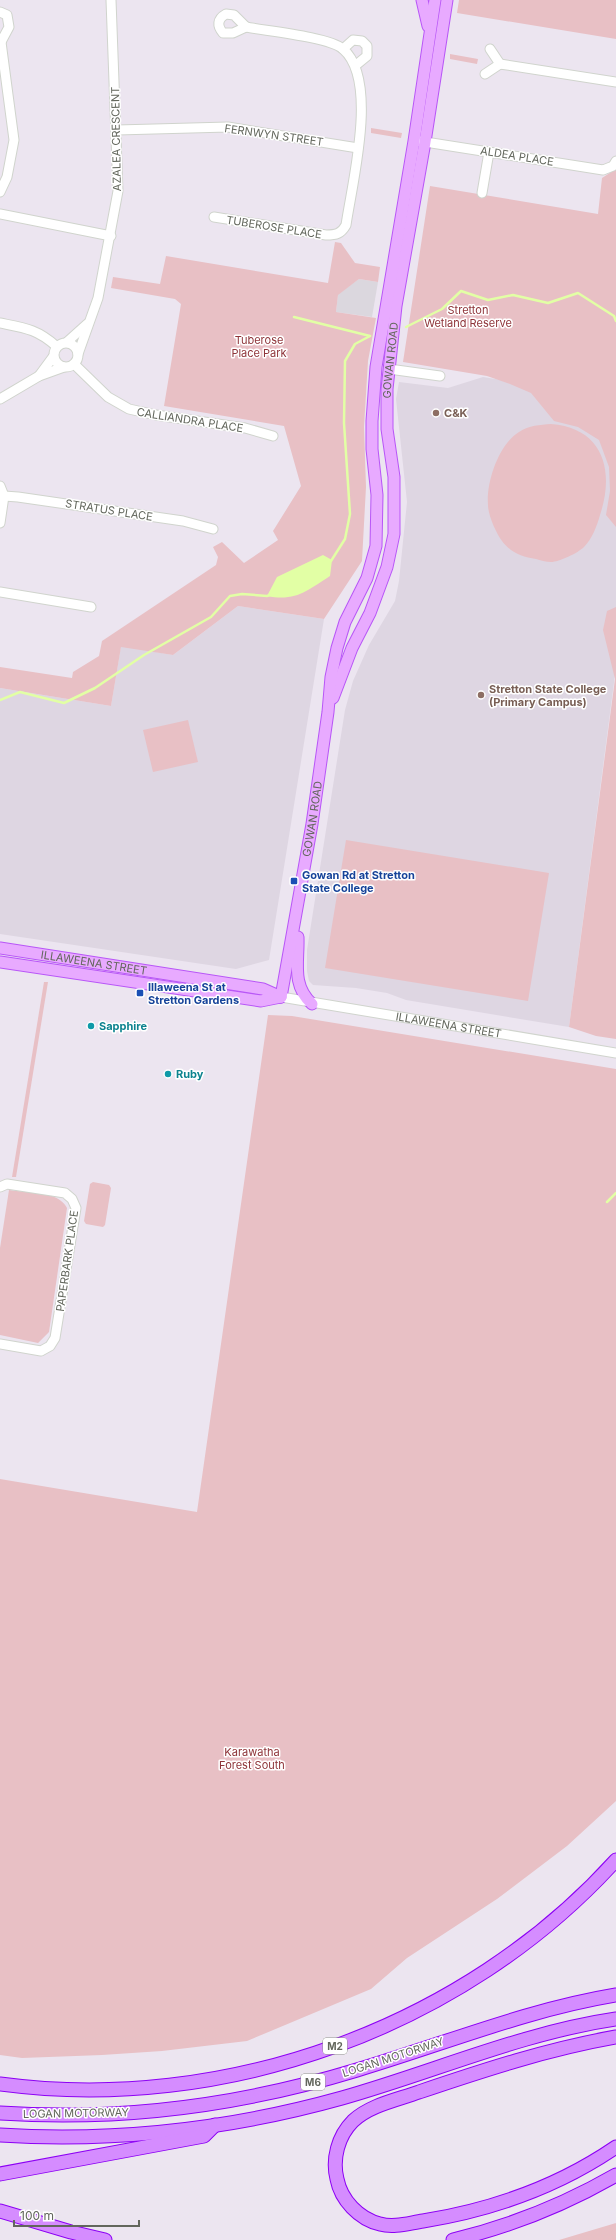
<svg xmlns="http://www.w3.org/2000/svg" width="616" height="2240" font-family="Inter,sans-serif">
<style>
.industrial{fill:#dbd7de}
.education{fill:#ded6e2}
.green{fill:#e8c0c5}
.water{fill:#e2ffa5}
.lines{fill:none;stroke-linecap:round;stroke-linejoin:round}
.stream{stroke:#e2ffa5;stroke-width:2.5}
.minor-casing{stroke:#d0d4cd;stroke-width:11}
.major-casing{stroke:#b856f7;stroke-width:13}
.highway-casing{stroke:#8c00f4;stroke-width:15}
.minor{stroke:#fff;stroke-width:9}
.major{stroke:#e8aaff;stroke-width:11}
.highway{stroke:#d58cff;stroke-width:13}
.education-dot{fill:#8d6e63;stroke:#fff;stroke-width:1.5}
.transit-dot{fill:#1a4fb4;stroke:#fff;stroke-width:1.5}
.culture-dot{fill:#0f9aa8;stroke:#fff;stroke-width:1.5}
.labels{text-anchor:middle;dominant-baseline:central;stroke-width:3;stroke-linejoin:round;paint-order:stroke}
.shield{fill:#fff;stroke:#91948d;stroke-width:1}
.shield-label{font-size:10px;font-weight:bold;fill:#62665c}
.street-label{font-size:11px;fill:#62665c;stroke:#fff}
.park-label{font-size:11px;fill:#8e3439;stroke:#fff}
.education-label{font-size:11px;font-weight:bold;fill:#785e54;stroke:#fff;text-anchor:start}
.transit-label{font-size:11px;font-weight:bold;fill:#164399;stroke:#fff;text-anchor:start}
.culture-label{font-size:11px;font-weight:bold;fill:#0d838f;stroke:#fff;text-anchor:start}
</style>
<rect width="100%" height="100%" fill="#ece5f0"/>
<path class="industrial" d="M359,279L378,282L372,317L336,312L338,294Z"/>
<g class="education">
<path d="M483,377L616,398V667L569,1027L406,1000L387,993L356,988L313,985L309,981L307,971V950L345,710L353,681L369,645L395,601L399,581L407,502L396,399L399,382L448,388Z"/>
<path d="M238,606L324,619L269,960L236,969L0,934V688L111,706L121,646L173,655Z"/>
</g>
<g class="green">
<path d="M459,0H616V39L457,13Z"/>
<path d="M450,54L478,59L477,64L450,59Z"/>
<path d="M371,128L402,133L401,138L371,133Z"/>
<path d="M616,169V527L606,515L610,491L609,467L599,440L578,427L554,421L531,393L510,384L487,376L403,362L430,186L598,214L602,178Z"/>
<path d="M335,242L341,243L355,263L380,267L378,282L359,279L338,295L336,312L376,318L368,361L364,427L366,487L362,561L324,619L238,606L173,655L121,647L111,706L0,688V667L72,678L73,672L99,656L102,641L216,565L218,557L213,547L222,542L244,563L278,540L273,531L301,486L284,426L164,406L181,304L175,299L111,288L113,277L160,284L166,256L328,283Z"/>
<path d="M551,424C603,428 615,470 600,515C597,526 592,539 584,547C578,553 559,562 551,562C546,562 540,560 536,559C522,557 511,553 502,541C496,533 488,515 488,505C486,482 499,444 519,432C529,425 540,425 551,424Z"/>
<path d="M616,607V1039L596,1036L569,1027L615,679L603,630L607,611Z"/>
<path d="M188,720L198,762L153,772L143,730Z"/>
<path d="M346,840L549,873L528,1001L325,968Z"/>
<path d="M44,982H48L16,1177H12Z"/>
<path d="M268,1015L292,1016L616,1069V1801L567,1846L497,1899L407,1958L371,1989L247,2041L162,2051L102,2055L22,2058L0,2055V1479L197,1512Z"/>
<path d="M93,1182L109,1185L111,1188L105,1225L103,1227L86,1224L84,1221L90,1184Z"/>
<path d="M9,1190C27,1193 58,1190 67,1208L49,1332L38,1343L0,1335V1248Z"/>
<path d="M616,2222V2240H559L616,2223Z"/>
</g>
<path class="water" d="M323,555L332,560L330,576C308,590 296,602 267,596L277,577Z"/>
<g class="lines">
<g class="stream">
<path d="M294,317L370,336"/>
<path d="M406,327L442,309L461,291L488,300L513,295L548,303L578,293L614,316L616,321"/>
<path d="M331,561L345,539L350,514L344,423L345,361L355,344L370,336"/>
<path d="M0,700L20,692L64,703L95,688L144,655L211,617L230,596L242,594L267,596L270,595"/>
<path d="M607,1202L616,1193"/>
</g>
<defs>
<g id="minor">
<path d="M0,12L7,15L9,27L1,42L0,41"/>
<path d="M226,14L234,15L246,27L233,33H223C217,26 217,19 226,14Z"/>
<path d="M343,49L353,40L362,41L367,46V56L356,65"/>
<path d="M500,64L616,82"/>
<path d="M485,74L500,64L490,49"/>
<path d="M117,130L228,127L358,148"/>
<path d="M419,141L603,170L613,166L616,161"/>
<path d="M0,192L7,177L14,140L1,42"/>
<path d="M482,193L489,152"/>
<path d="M0,214L111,236"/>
<path d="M214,217L326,235C336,235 341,234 346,225C352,183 379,80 343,49C329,37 267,31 246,27"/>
<path d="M0,323C25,328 37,329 56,346"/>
<path d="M67,342L87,324"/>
<circle cx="66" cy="355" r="12"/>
<path d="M78,354L98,298L118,191L111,0"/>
<path d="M74,364L108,397L129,409L156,415L245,428L273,436"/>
<path d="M389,369L440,376"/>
<path d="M39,376L53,357"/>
<path d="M0,399L39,376L64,367"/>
<path d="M0,486L4,496L0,523"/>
<path d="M4,496L18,497L183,521L213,529"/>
<path d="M0,592L91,607"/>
<path id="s1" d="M281,997L616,1053"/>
<path d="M0,1187L7,1184L65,1193L72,1199L76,1208L55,1338L50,1346L41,1351L0,1344"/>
</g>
<g id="major">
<path d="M422,0L428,26"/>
<path id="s2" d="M333,698L352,648L370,613L387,567L394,534V477L387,429V389L396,306L425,142L447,0"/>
<path d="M298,937C299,961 291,985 312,1004"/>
<path id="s3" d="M0,948L263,989L281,997"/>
<path d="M0,962L261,1001L281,997"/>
<path id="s4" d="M281,997L312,824L328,712L331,677L337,648L345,622L367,578L376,546L377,495L372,449V421L376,367L414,141L435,0"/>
</g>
<g id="highway">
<path d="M616,2037C548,2049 484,2070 419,2092C397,2100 370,2105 353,2121C338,2136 332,2159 337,2179C341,2200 359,2219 380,2224C394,2228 409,2223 423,2221C491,2210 559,2186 616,2147"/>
<path d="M0,2084C224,2114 464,2028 616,1860"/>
<path d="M0,2113C120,2121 242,2105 357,2070C444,2044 526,2010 616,1995"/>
<path d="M0,2135C115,2142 231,2129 342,2098C434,2072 521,2033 616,2019"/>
<path d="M0,2174L204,2136L215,2125"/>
<path d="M0,2211L71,2232L105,2240"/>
<path d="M453,2240C511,2226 564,2205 616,2175"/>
</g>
</defs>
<use href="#minor" class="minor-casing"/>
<use href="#major" class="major-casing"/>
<use href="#highway" class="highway-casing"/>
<use href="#minor" class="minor"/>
<use href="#major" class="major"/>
<use href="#highway" class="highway"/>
</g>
<g class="education-dot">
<circle cx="436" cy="413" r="4"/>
<circle cx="481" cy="695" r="4"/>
</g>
<g class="transit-dot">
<rect x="290" y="877" width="8" height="8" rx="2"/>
<rect x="136" y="989" width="8" height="8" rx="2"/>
</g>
<g class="culture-dot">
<circle cx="91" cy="1026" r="4"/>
<circle cx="168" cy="1074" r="4"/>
</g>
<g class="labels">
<g class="shield">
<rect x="323" y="2038" width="24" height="16" rx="3"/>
<rect x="301" y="2074" width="24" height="16" rx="3"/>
</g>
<g class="shield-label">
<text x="335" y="2046">M2</text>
<text x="313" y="2082">M6</text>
</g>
<g class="street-label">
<text transform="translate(274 135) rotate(8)">FERNWYN STREET</text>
<text transform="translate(116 139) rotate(-91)">AZALEA CRESCENT</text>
<text transform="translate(517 156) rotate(9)">ALDEA PLACE</text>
<text transform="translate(274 227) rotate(9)">TUBEROSE PLACE</text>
<text stroke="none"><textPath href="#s2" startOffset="350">GOWAN ROAD</textPath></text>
<text transform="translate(190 420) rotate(9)">CALLIANDRA PLACE</text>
<text transform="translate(109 510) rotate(9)">STRATUS PLACE</text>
<text stroke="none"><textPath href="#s4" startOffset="181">GOWAN ROAD</textPath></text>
<text stroke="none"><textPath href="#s3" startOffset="95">ILLAWEENA STREET</textPath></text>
<text stroke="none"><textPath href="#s1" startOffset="170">ILLAWEENA STREET</textPath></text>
<text transform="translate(67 1261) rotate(-82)">PAPERBARK PLACE</text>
<text transform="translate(393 2057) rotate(-18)">LOGAN MOTORWAY</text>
<text transform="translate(76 2113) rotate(-1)">LOGAN MOTORWAY</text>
</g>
<g class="park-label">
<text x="468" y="310">Stretton<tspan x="468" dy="13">Wetland Reserve</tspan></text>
<text x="259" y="340">Tuberose<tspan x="259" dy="13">Place Park</tspan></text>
<text x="252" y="1752">Karawatha<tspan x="252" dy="13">Forest South</tspan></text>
</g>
<g class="education-label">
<text x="444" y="413">C&amp;K</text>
<text x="489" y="689">Stretton State College<tspan x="489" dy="13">(Primary Campus)</tspan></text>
</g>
<g class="transit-label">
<text x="302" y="875">Gowan Rd at Stretton<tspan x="302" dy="13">State College</tspan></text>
<text x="148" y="987">Illaweena St at<tspan x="148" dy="13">Stretton Gardens</tspan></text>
</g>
<g class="culture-label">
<text x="99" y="1026">Sapphire</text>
<text x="176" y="1074">Ruby</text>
</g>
</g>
<path d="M14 2220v6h125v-6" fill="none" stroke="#62665c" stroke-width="2"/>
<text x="20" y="2220" font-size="12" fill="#62665c" stroke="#ffffff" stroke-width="3" paint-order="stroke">100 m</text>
</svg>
